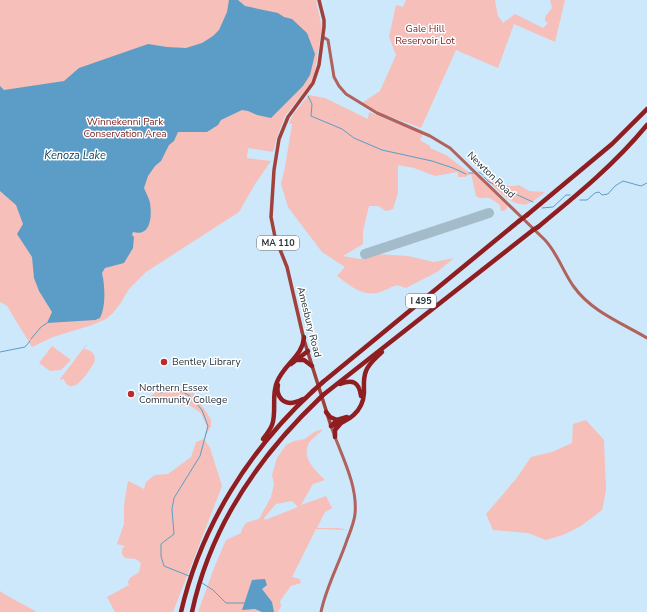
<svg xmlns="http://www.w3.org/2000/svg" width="647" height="612" font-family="'Nunito Sans',sans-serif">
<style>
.green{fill:#f6bfb9;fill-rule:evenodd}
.water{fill:#5b9dc6}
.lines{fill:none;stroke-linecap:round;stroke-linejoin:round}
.stream{stroke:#5b9dc6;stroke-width:1}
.runway{stroke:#a4bbca;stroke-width:10}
.secondary{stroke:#b1625c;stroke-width:3}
.primary{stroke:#a0413c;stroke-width:3.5}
.highway{stroke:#901d20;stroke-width:4.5}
.highway-bridge{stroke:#901d20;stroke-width:4.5}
.poi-dot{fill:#bb2c2e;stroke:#fff;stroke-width:1.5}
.labels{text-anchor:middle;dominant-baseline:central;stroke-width:3;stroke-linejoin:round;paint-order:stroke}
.shield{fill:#fff;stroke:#687177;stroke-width:1}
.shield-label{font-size:9px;font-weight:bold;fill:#27343d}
.park-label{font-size:10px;fill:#7c2524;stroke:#fff}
.street-label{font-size:10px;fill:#27343d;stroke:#fff}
.poi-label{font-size:10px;fill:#27343d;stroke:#fff;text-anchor:start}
.water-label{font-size:11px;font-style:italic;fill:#053e5a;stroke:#fff}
</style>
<rect width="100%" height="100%" fill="#cde8fa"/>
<g class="green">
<path d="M0,0H316L322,28L315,71L310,84L285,116L277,137L273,152L248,148L247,158L271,161L255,184L239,212L146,272L129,289L120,304L112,314L106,319L92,325L53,337L32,347L7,306L0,302Z"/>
<path d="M406,0H495L498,16L503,23L515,14L543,28L548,23L545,21V17L552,8L550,0H565L555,42L514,24L498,68L456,50L421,128L380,113L362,103L380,91L396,55L389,37L396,5L403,7Z"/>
<path d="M309,95L325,98L368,119L369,112L423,134L420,140L430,146V148L446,155L471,174L465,177H458V172L435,176L414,168L398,165V193L393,209L386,211L378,206H369L363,231V244L343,256L360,259L376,254L408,256L434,262L454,258L437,272L406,288L397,285C390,287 383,292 376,293C361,296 348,284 337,276L345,267L322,252L288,207L281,184L285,167L292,124L289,123L294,113Z"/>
<path d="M471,173H474L507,206V208L504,211H501L500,205C497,203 493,199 489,198C483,197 481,200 476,196Z"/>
<path d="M486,179C500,179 505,189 519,185L529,191L545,192C540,196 533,202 527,204C512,208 496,188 486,179Z"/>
<path d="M86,345H87L84,349C92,350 97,355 94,363C88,372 72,400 63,378L62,380L60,379Z"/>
<path d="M52,346L71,360L61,370L50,371L39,363Z"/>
<path d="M170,385L193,393L207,413L211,420V426L204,439L210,448L222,486L173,612H115L107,597L129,585L128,582L130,578L139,572L141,563L136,559L125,558L122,554V549L125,546L117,544L124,524V505L128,481L144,489L146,482L155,475L168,474L191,457L196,442L204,439L207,427L201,413L191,406L156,401L151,396L160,389L168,387Z"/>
<path d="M586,420L604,440L606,491L602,510L581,526L563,535L546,540L528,533L493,530L486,514L516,479L531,457L552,452L572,443L573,424Z"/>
<path d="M323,429C319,435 310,439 308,445C302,459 316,471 325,480L313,484L301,505L326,496L332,508L325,512L317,528H339L348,530L316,529L292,577L300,579L301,583L291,586L280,601L281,606L278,612H198L214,568L226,540L241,533C244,521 249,522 259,519L271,497L274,484L272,475L277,458L286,445L294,441L305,439L314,432ZM292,501L298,507L265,520L264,518L276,504Z"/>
<path d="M0,591L4,594L37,612H0Z"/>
</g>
<g class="water">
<path d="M229,0H238L245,6L278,13L284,17L292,19L307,33L315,54L310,75L303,86L271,118L257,115L248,111L242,110L221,120L218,125L207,132H178L174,141L169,145L161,161L155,166L148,176L144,188C146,193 149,198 150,203C152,216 151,237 133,232L132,235L134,237L133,248L124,263L105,268L102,273C105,286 106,306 100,318L95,320L47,323L52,312L39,291L34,278L32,257L17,234L23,224L16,205L0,191V86L4,90L64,81L79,68L148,44L167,47L186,48L202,43L213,36L219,30L227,12Z"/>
<path d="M265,579L267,585L262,589L272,602L274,612H262L255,609L242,610L252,580Z"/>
</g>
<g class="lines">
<g class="stream">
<path d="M308,96L312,104L311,116L342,129L354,138L382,150L432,161L453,168L466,174"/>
<path d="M479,172L483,175"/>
<path d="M469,173H473"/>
<path d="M484,177L489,182L533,202"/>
<path d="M580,200H587L595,193L599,192L602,195L608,194L615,186L623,181L641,186L647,183"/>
<path d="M542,208L553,207L566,195H570"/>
<path d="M31,339L41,327L47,323"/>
<path d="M0,352L25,347L30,341"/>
<path d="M160,393L171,389L183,392L190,396L202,410L208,426L200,456L174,498L172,509L174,534L161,544V556L164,566L189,576"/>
<path d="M202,583L213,590L226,603H244"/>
</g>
<path class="runway" d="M365,254L489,213"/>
<g class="secondary">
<path d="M323,37L328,40L334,77L339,86L346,94L377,113L430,136L450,148L545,240C558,254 563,272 574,287C592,312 622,323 647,338"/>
<path d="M321,612C326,587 339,564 347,540C350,532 354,523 355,514C358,484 340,453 331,426"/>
</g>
<path class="primary" d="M319,0L324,20V27L319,65L313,83L288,117L279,139L274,170L271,217L275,237L287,267L304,340L331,426"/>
<g class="highway">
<path d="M527,215L612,144L647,109"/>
<path d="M538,227C577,195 615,164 647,125"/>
<path d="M298,360H304L312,366"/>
<path d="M291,364L308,351"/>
<path d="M323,382L519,221"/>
<path d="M340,384C353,379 359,382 361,396"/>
<path d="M278,385C276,393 280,402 290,403C294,403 299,401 303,399"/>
<path d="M323,395L533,230"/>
<path d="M326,412L330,417L337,420"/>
<path d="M331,426C348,422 363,412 364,393C364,385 363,378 366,371C369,363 376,358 382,352"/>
<path d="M331,426L337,420L347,417"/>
<path d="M335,437V430L341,423"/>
<path d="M263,439C266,435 270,430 272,425C277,412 271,396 277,382C284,364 303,356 304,337"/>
<path d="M181,612C201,526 249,450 313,391"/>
<path d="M192,612C210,528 259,456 320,398"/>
</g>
<g class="highway-bridge">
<path d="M519,221L527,215"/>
<path d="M533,230L538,227"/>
<path d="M313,391L323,382"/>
<path d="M320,398L323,395"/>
</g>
</g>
<g class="poi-dot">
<circle cx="164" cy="362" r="4"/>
<circle cx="131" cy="394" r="4"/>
</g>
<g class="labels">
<g class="shield">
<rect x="257" y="236" width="42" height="14" rx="3"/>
<rect x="406" y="294" width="30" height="14" rx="3"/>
</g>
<g class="shield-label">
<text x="278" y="243">MA 110</text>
<text x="421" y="301">I 495</text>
</g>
<g class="park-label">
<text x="425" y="29">Gale Hill<tspan x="425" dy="12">Reservoir Lot</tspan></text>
<text x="125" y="122">Winnekenni Park<tspan x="125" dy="12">Conservation Area</tspan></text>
</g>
<g class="street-label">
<text transform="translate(491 175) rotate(44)">Newton Road</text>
<text transform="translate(309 322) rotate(76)">Amesbury Road</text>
</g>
<g class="poi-label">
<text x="172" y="362">Bentley Library</text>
<text x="139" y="388">Northern Essex<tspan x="139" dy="12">Community College</tspan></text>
</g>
<g class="water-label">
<text x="75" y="155">Kenoza Lake</text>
</g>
</g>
</svg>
